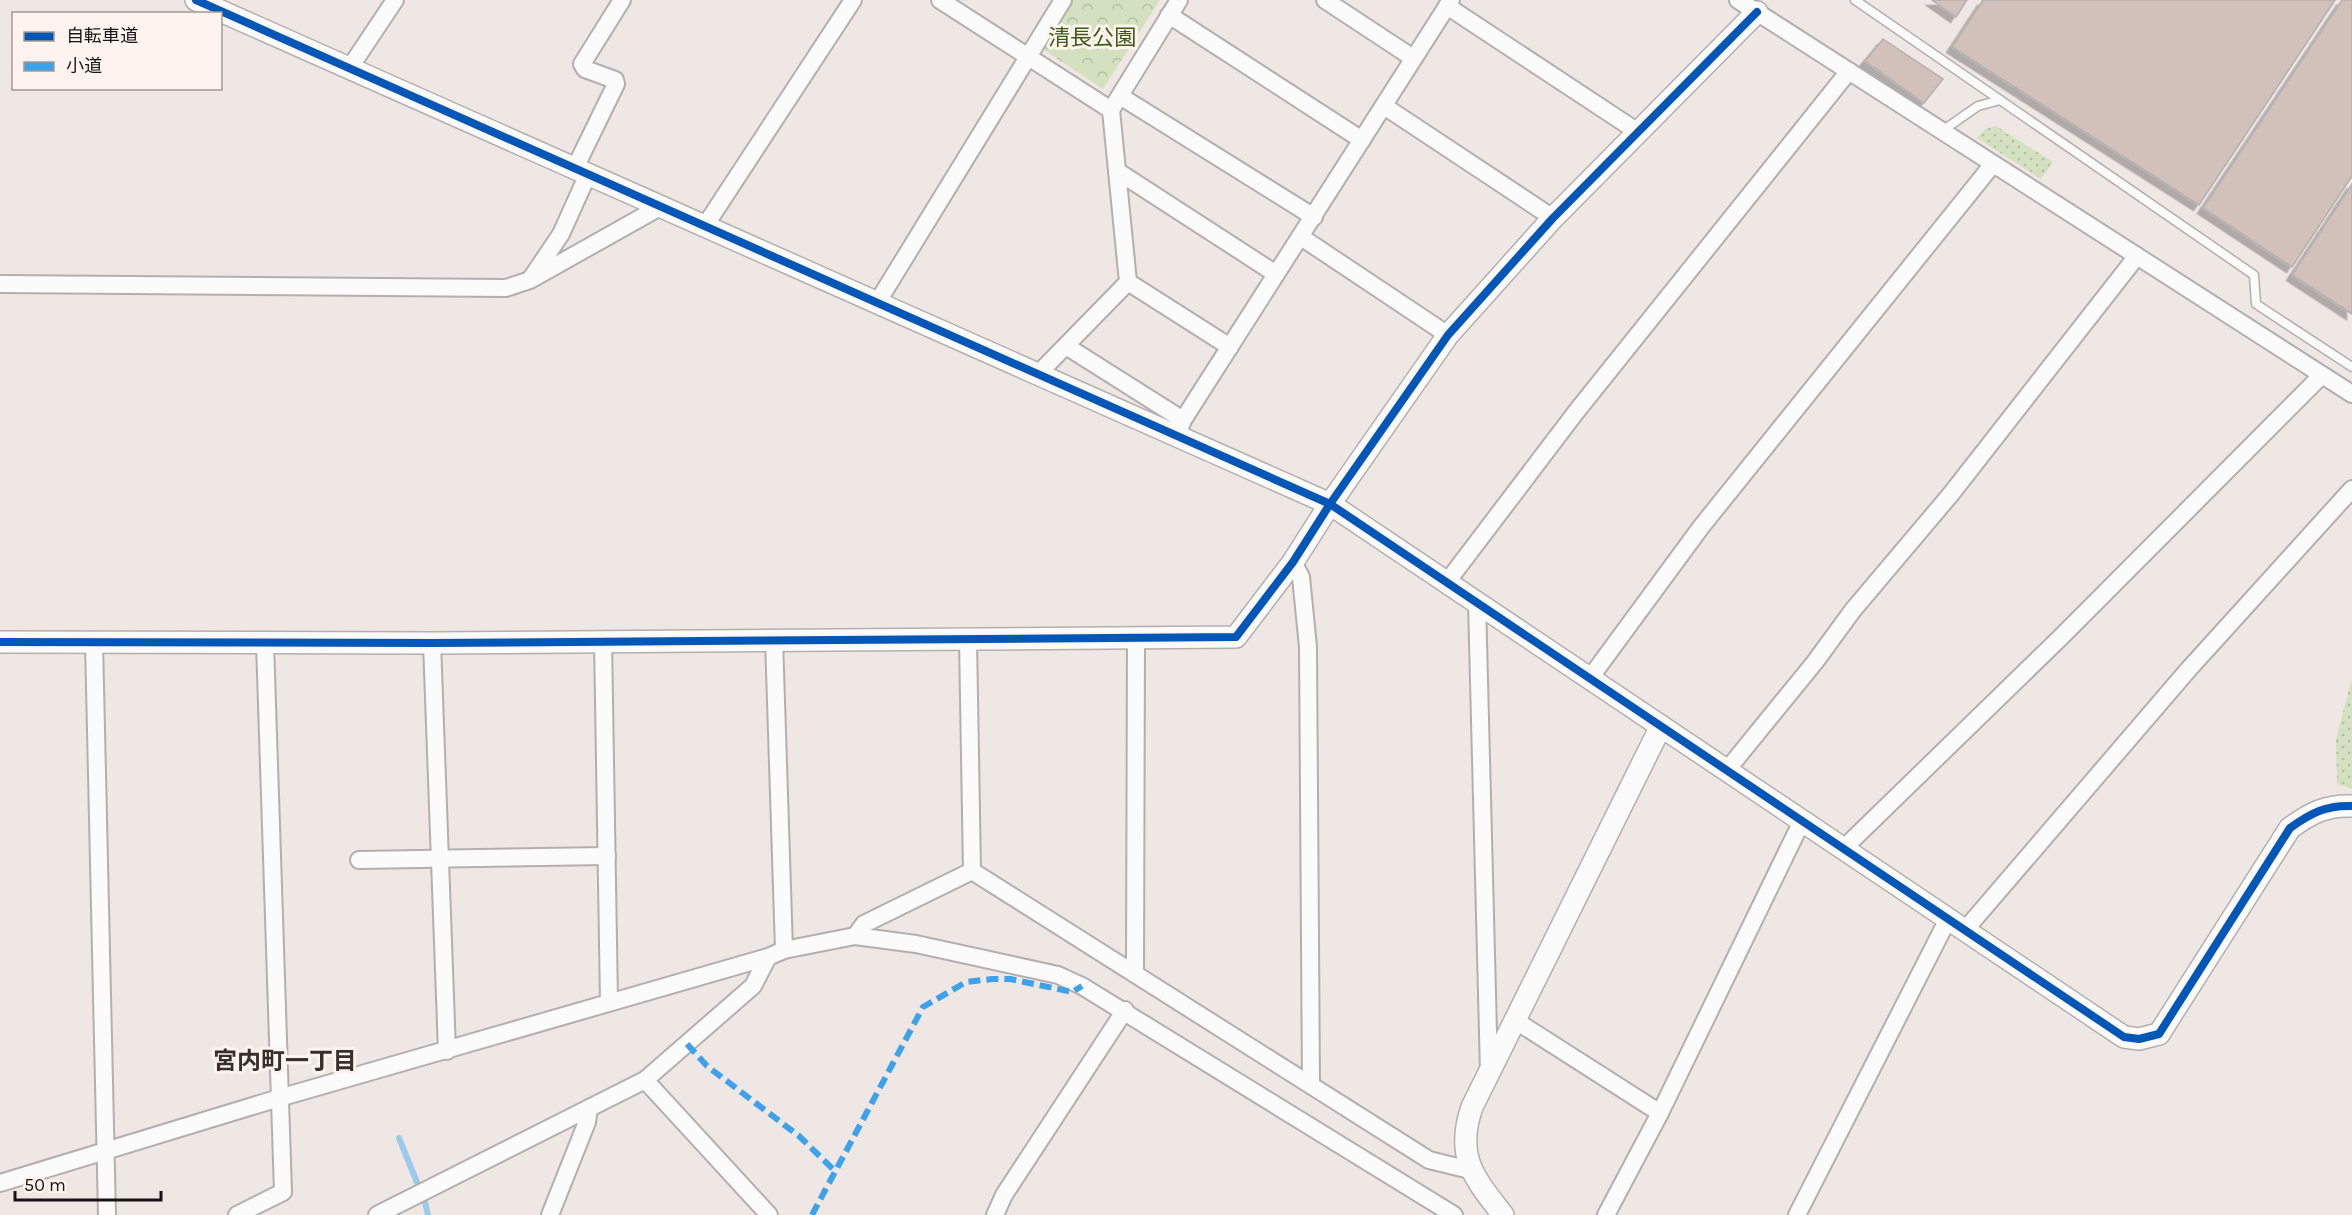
<svg xmlns="http://www.w3.org/2000/svg" width="2352" height="1215" font-family="Karla,'Noto Sans JP',sans-serif">
<style>
.grass{fill:url(#grass-dots)}
.park{fill:url(#park-crowns)}
.lines{fill:none;stroke-linecap:round;stroke-linejoin:round}
.stream{stroke:#9bcaec;stroke-width:6}
.building{fill:#d2c1ba;stroke:#b4afae;stroke-width:1.5;filter:url(#shadow)}
.service-casing{stroke:#b4afad;stroke-width:11}
.minor-casing{stroke:#b4afad;stroke-width:20}
.tertiary-casing{stroke:#b4afad;stroke-width:24}
.service{stroke:#fcfbfb;stroke-width:8}
.minor{stroke:#fcfbfb;stroke-width:16}
.tertiary{stroke:#fcfbfb;stroke-width:21}
.quiet{stroke:#3da2ea;stroke-width:6;stroke-dasharray:12 6;stroke-linecap:butt}
.cycleway-casing{stroke:#fef3ee;stroke-width:11}
.cycleway{stroke:#0057b8;stroke-width:8}
.labels{text-anchor:middle;dominant-baseline:central;stroke-width:6;stroke-linejoin:round;paint-order:stroke}
.park-label{font-size:22px;fill:#3c5c15;stroke:#fef3ee}
.neighbourhood-label{font-size:24px;font-weight:bold;fill:#382f2b;stroke:#fef3ee}
</style>
<defs>
<pattern id="grass-dots" width="8" height="8" patternUnits="userSpaceOnUse" patternTransform="scale(1.5)"><rect width="8" height="8" fill="#d3e1c0"/><path d="M2 2h.1M6 6h.1" fill="none" stroke="#b4c0a4" stroke-width="1.8" stroke-linecap="round"/></pattern>
<pattern id="park-crowns" width="20" height="18" patternUnits="userSpaceOnUse" patternTransform="scale(1.5)"><rect width="20" height="18" fill="#d3e1c0"/><path d="M2 6a3 3 0 1 1 6 0M12 15a3 3 0 1 1 6 0" fill="none" stroke="#b4c0a4"/></pattern>
<filter id="shadow"><feDropShadow dx="-5.5" dy="5.5" stdDeviation="0" flood-color="#0004"/></filter>
</defs>
<rect width="100%" height="100%" fill="#eee7e4"/>
<g class="grass">
<path d="M1996,126L2053,162L2041,179L1977,138L1985,129Z"/>
<path d="M2352,678V789L2337,784L2336,739Z"/>
</g>
<path class="park" d="M1073,0H1160L1103,89L1041,48Z"/>
<g class="lines">
<path class="stream" d="M399,1138L425,1202L428,1215"/>
</g>
<g class="building">
<path d="M1932,0H1967L1956,17Z"/>
<path d="M1983,0H2335L2199,205L1952,47Z"/>
<path d="M2342,0H2352V176L2292,267L2203,208Z"/>
<path d="M1883,39L1943,79L1924,103L1865,61Z"/>
<path d="M2352,184V314L2292,275Z"/>
</g>
<g class="lines">
<defs>
<g id="service">
<path d="M1855,0L2254,275L2256,304L2352,367"/>
<path d="M1942,131L1978,106L2000,100"/>
</g>
<g id="minor">
<path d="M940,0L1111,110"/>
<path d="M1325,0L1413,58"/>
<path d="M1738,0L2352,394"/>
<path d="M1447,6L1638,132"/>
<path d="M1169,15L1362,140"/>
<path d="M349,69L395,0"/>
<path d="M1120,96L1314,217"/>
<path d="M1384,106L1553,218"/>
<path d="M575,168L616,84L615,80L585,69L582,64L622,0"/>
<path d="M1117,171L1276,274"/>
<path d="M705,226L853,0"/>
<path d="M1301,237L1448,335"/>
<path d="M532,277L561,234L588,174"/>
<path d="M1128,282L1230,347"/>
<path d="M0,284L506,288L530,280L660,207"/>
<path d="M877,303L1063,0"/>
<path d="M1066,346L1183,420"/>
<path d="M1038,374L1128,282L1111,110L1179,0"/>
<path d="M1177,436L1183,420L1451,0"/>
<path d="M1293,562L1301,577L1308,647L1311,1085"/>
<path d="M1447,582L1576,412L1849,71"/>
<path d="M1477,602L1489,1072"/>
<path d="M774,639L784,950"/>
<path d="M603,640L609,1002"/>
<path d="M94,642L107,1215"/>
<path d="M432,643L447,1051"/>
<path d="M1590,678L1701,527L1993,164"/>
<path d="M1727,770L1815,662L1853,610L1951,494L2137,256"/>
<path d="M1843,849L2061,637L2322,375"/>
<path d="M359,860L607,856"/>
<path d="M972,871L1429,1160L1470,1170"/>
<path d="M1965,930L2188,670L2352,489"/>
<path d="M855,936L864,924L972,871L968,639"/>
<path d="M1135,974L1136,638"/>
<path d="M1516,1021L1660,1113"/>
<path d="M645,1080L769,1215"/>
<path d="M0,1183L279,1098L768,957L784,950L855,936L916,944L1058,975L1082,986L1454,1215"/>
<path d="M237,1215L283,1192L265,643"/>
<path d="M377,1215L645,1080L753,986L768,957"/>
<path d="M550,1215L587,1122L589,1108"/>
<path d="M995,1215L1004,1195L1125,1010"/>
<path d="M1606,1215L1660,1113L1802,821"/>
<path d="M1797,1215L1948,919"/>
</g>
<g id="tertiary">
<path d="M196,0L1330,504L2124,1037L2139,1039L2159,1034L2290,828C2311,813 2326,805 2352,806"/>
<path d="M0,642L432,643L1236,637L1293,562L1330,504L1448,335L1553,218L1757,12"/>
<path d="M1503,1215C1474,1178 1455,1156 1472,1107L1661,726"/>
</g>
</defs>
<use href="#service" class="service-casing"/>
<use href="#minor" class="minor-casing"/>
<use href="#tertiary" class="tertiary-casing"/>
<use href="#service" class="service"/>
<use href="#minor" class="minor"/>
<use href="#tertiary" class="tertiary"/>
<g class="quiet">
<path d="M687,1044L707,1066L799,1136L835,1171"/>
<path d="M812,1215L923,1007L966,982L992,979H1010L1072,992L1082,986"/>
</g>
<defs>
<g id="cycleway">
<path d="M196,0L1330,504L2124,1037L2139,1039L2159,1034L2290,828C2311,813 2326,805 2352,806"/>
<path d="M0,642L432,643L1236,637L1293,562L1330,504L1448,335L1553,218L1757,12"/>
</g>
</defs>
<use href="#cycleway" class="cycleway-casing"/>
<use href="#cycleway" class="cycleway"/>
</g>
<g class="labels">
<g class="park-label">
<text x="1092" y="38">清長公園</text>
</g>
<g class="neighbourhood-label">
<text x="285" y="1061">宮内町一丁目</text>
</g>
</g>
<rect x="12" y="12" width="210" height="78" fill="#fef3ee" stroke="#a29a96" stroke-width="1.5"/>
<rect x="24" y="32" width="30" height="9" fill="#0057b8" stroke="#a29a96" stroke-width="1.5"/>
<text x="66" y="42" font-size="18" fill="#181413">自転車道</text>
<rect x="24" y="62" width="30" height="9" fill="#3da2ea" stroke="#a29a96" stroke-width="1.5"/>
<text x="66" y="72" font-size="18" fill="#181413">小道</text>
<path d="M15 1191v9h146v-9" fill="none" stroke="#181413" stroke-width="3"/>
<text x="24" y="1191" font-size="18" fill="#181413" stroke="#fef3ee" stroke-width="4.5" paint-order="stroke">50 m</text>
</svg>
